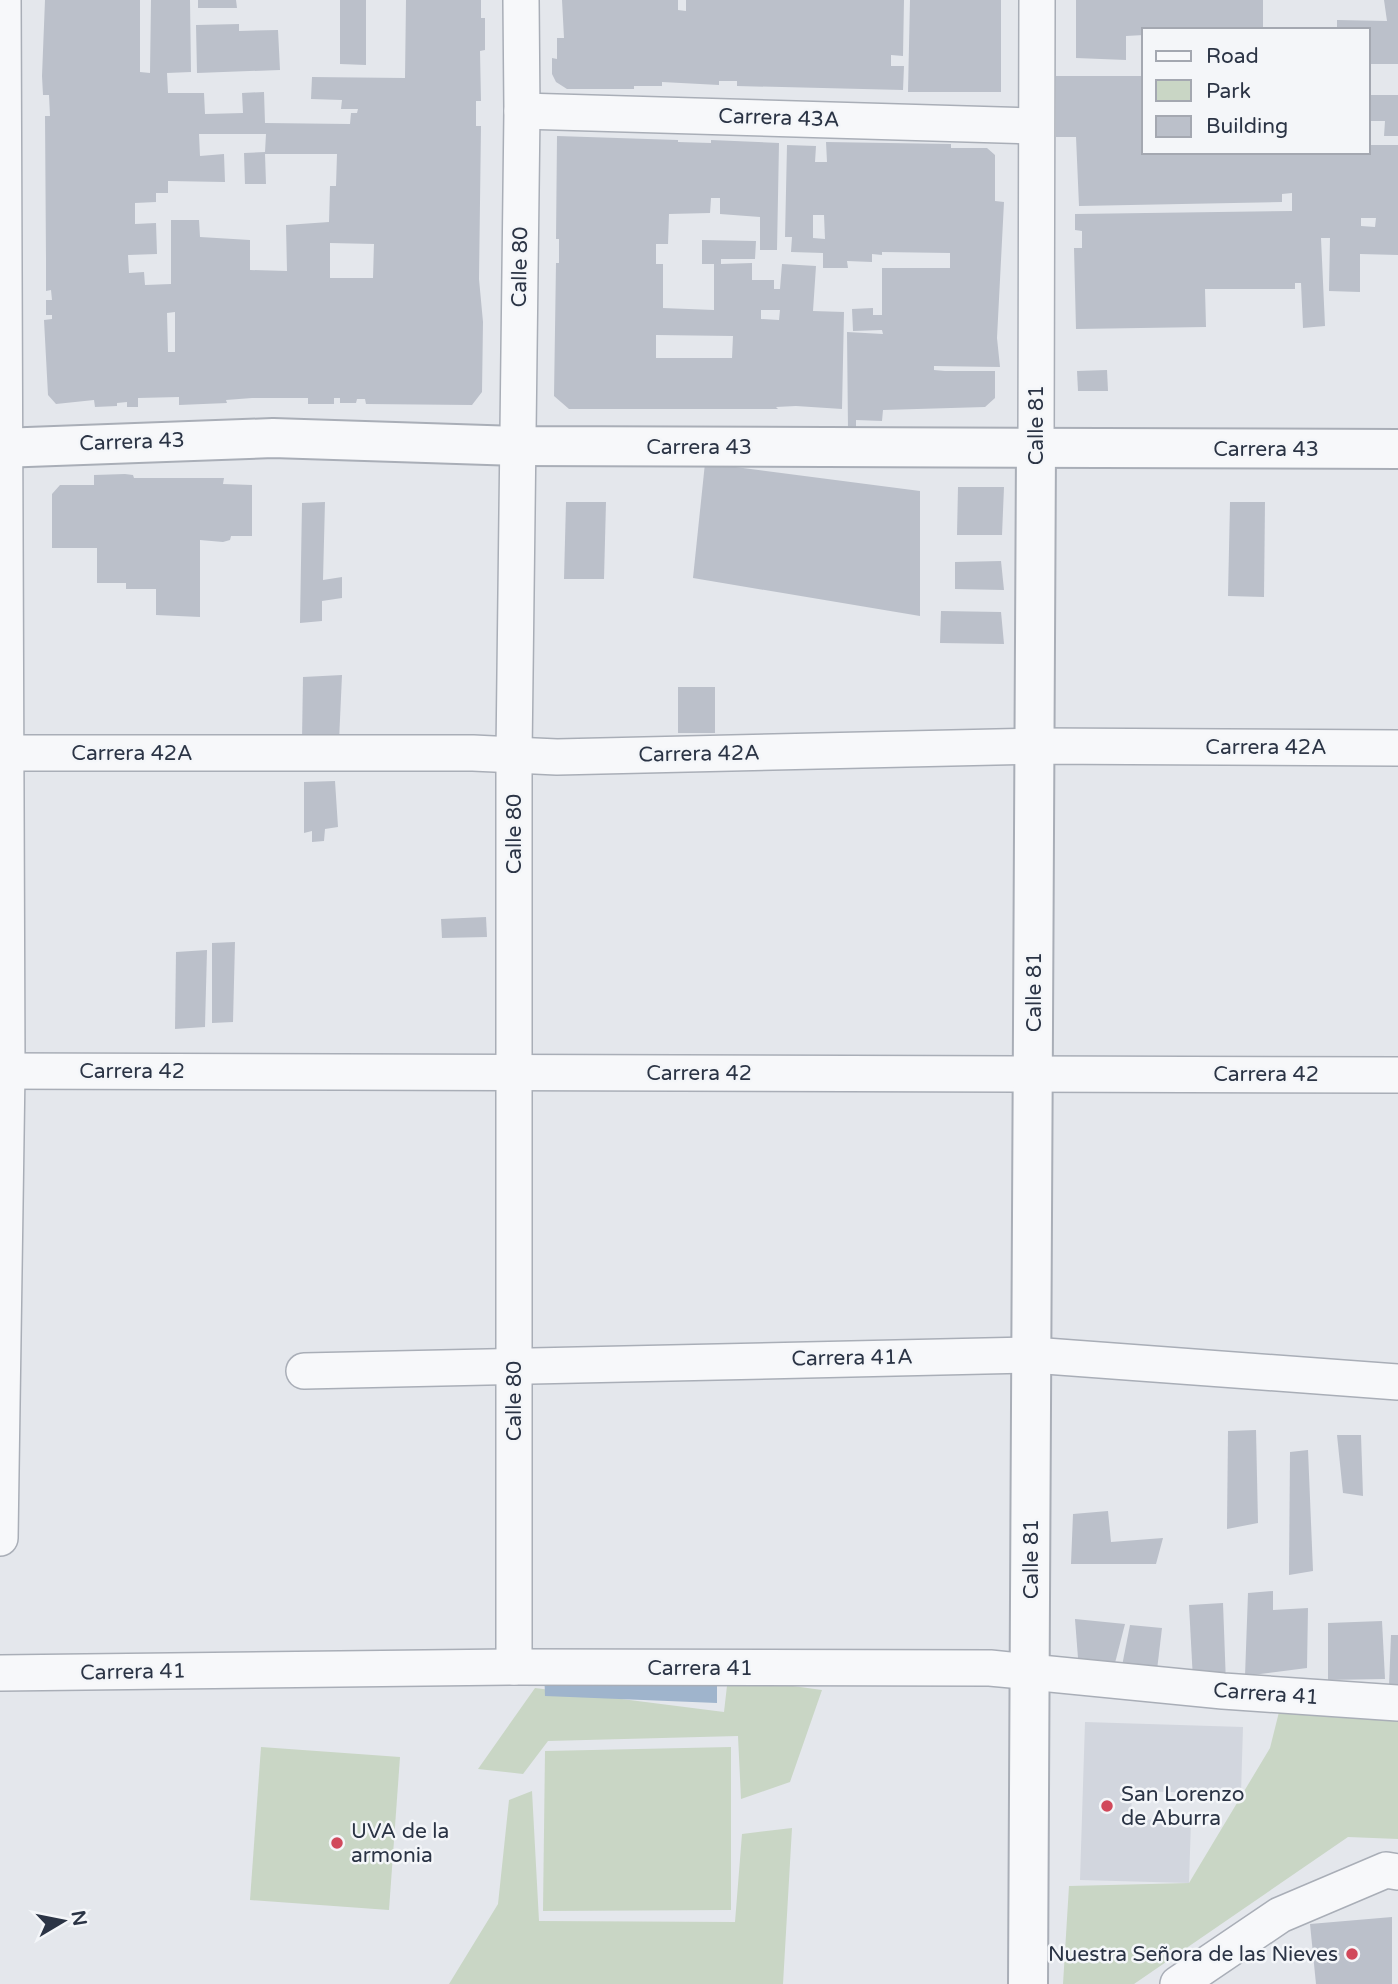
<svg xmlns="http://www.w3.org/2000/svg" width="1398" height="1984" font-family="'Varela Round',sans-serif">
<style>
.built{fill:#d2d6de}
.green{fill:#c9d6c5}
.water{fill:#9fb4cc}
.building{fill:#bbc0ca;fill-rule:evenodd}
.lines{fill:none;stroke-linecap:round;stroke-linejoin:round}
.minor-casing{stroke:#a9aeb7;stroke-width:38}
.tertiary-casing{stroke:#a9aeb7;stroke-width:42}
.minor{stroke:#f7f8fa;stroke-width:35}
.tertiary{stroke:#f7f8fa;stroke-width:38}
.poi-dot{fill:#d1495b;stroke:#f4f6f9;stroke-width:2.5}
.labels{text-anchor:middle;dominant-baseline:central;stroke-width:5;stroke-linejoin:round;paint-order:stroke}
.street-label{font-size:21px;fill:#2b3445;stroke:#f4f6f9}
.poi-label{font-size:21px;fill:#2b3445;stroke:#f4f6f9;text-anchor:start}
</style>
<rect width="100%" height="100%" fill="#e4e7ec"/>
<path class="built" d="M1085,1722L1243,1727L1241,1794L1132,1791L1131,1819L1191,1821L1189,1883L1080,1880Z"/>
<g class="green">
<path d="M728,1677L822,1690L790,1782L741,1799L738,1736L548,1741L523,1774L478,1769L535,1688L724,1712Z"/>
<path d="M1281,1704L1398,1711V1839L1348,1837L1134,1984H1063L1069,1886L1189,1883L1270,1748Z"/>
<path d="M261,1747L400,1757L389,1910L250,1900Z"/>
<path d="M731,1747V1910L543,1911L545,1751Z"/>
<path d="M532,1791L539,1921L735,1922L742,1834L792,1828L783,1984H449L498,1904L509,1800Z"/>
</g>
<path class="water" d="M544,1667L717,1677V1703L545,1696Z"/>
<g class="building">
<path d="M45,0H140V72L150,73L151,0H190L191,72L167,73L168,93H204L205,114L243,113L242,93L264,92L265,123L350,124L351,113H357L358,109H341L342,100L311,99L312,77L405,78L406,0H481V18H485V50L480,51L481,101H476V126H481L479,279L483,322L482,392L472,405L366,404L365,399H357L356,403H340V398H334V404H308V398H252L226,400L227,403L179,405V397L138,398V407H127V402L117,403V406L95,407L94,400L56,404L48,395L44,320L52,319V315H46V300H52L51,290L46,291V259L45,116H50L49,95H43L42,76ZM199,134H266L265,152L244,153L245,184H266L265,154H337L336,186H330L329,222L286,225L287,271L250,270V240L200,237L199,220H171V284L145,285L144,272L129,273L128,255L157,254L156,223L135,224V203L156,202V193H168V181L225,182L224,154L200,156ZM330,243L374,244L373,278H330ZM175,312V352H168L167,313Z"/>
<path d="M198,0H236L237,8H198Z"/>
<path d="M340,0H366V65L340,64Z"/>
<path d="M562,0H678V10L686,11V0H904L903,56L891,55V66H904L903,90L737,86V81H719V85L662,82V86H634V89H567L556,82L552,74V58L557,59V38H564Z"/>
<path d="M910,0H1001V92H908Z"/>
<path d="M1076,0H1263V30H1144V35L1126,36V60L1076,58Z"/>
<path d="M1384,0H1398V64H1368V30H1337V20L1387,21Z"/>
<path d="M239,24V31L278,30L280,70L197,73L196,25Z"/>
<path d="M1056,76H1144V152H1368V145H1398V255L1360,254V292L1329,291L1330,238H1321L1325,326L1303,328L1301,283H1295V289H1205L1206,327L1076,329L1074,248H1082V231L1075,230V214L1292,211V193L1282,194V202L1079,206L1076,137H1056ZM1361,218H1376L1375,227L1361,226Z"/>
<path d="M1368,95H1398V136H1384L1385,121H1368Z"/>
<path d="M557,136L678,140V142L711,143V140L779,143L777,250H760V217L720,214V198H711L710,213L669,214L668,244H656V264H663V308L714,310V264H702V240L756,241L755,259H721V264L752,263V280H774V289H780L782,264L816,266L813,311L844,312L842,409L796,406L776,407L778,409H569L554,396L556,263H559V239H556ZM761,310H780L779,320L761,319ZM656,335L733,336L732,358H656Z"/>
<path d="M826,142L951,144V148H987L995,155V201L1004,202L997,338L1000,367L934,366V370L945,371H995V398L985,407L883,410L882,421L856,420V429L848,430L847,332L883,334L882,330L853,331L852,309L873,308V315H882V268H950V253L882,252V255L872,254V262L847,261L848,268H823V253L791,252L792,237H785L787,145L816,146L815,162H827ZM813,215H824L825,239L813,238Z"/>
<path d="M1107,370L1108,391H1078L1077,371Z"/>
<path d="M705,463L920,491V616L693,578Z"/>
<path d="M125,474L133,475L134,478H224L223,484L252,485V536H231L230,540L223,542L200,540V617L156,615V589H126V583H97V548H52V494L60,485H94V475Z"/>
<path d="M958,487H1004L1002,535H957Z"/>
<path d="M325,502L323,580L342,577V598L322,601V621L300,623L302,503Z"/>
<path d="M566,502H606L604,579H564Z"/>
<path d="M1230,502H1265L1264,597L1228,596Z"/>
<path d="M1001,561L1004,590L955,589V562Z"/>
<path d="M941,611L1001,612L1004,644L940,643Z"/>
<path d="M342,675L339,741L302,740L303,677Z"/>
<rect x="678" y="687" width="37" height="46"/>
<path d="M335,781L338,827L325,829L324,841L312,842V831L304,833V782Z"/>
<path d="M486,917L487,937L442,938L441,919Z"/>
<path d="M235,942L233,1022L212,1023V943Z"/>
<path d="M207,950L205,1027L175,1029L176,952Z"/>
<path d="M1256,1430L1258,1523L1227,1529L1228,1431Z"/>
<path d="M1337,1435H1361L1363,1496L1343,1493Z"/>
<path d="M1308,1450L1313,1571L1289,1575L1290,1452Z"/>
<path d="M1108,1511L1111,1542L1163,1538L1156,1564H1071L1073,1514Z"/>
<path d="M1273,1591V1610L1308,1608L1307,1668L1245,1676L1248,1593Z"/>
<path d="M1223,1603L1226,1684L1193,1680L1189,1605Z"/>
<path d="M1075,1619L1125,1624L1115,1663L1078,1658Z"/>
<path d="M1382,1621L1385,1679L1328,1680V1623Z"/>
<path d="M1130,1625L1162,1628L1157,1670L1122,1666Z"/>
<path d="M1391,1635H1398V1687L1389,1686Z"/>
<path d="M1392,1917V1984H1316L1310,1924Z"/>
</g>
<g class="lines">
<defs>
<g id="minor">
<path d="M522,111L1035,126"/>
<path d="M1036,449L1037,0"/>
<path d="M0,753H473L557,757L1036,746L1398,748"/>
<path d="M0,1071L1398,1075"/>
<path d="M304,1371L1032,1355L1398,1382"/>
<path d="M0,1538L7,1070L3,0"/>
<path d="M514,1667V754L522,111L521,0"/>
<path d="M0,1673L514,1667L990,1668L1223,1691L1398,1703"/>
<path d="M1178,1984L1280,1915L1386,1870L1398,1872"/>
</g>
<g id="tertiary">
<path d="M0,448L273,438L517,446L1398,449"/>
<path d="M1028,1984L1036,449"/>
</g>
</defs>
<use href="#minor" class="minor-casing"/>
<use href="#tertiary" class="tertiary-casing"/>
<use href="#minor" class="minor"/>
<use href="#tertiary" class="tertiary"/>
</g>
<g class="poi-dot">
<circle cx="1107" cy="1806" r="7"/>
<circle cx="337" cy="1843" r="7"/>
<circle cx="1352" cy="1954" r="7"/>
</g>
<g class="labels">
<g class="street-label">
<text transform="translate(779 118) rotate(2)">Carrera 43A</text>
<text transform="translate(520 267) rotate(-89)">Calle 80</text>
<text transform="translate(1036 425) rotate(-90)">Calle 81</text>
<text transform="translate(132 442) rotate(-2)">Carrera 43</text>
<text x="699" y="447">Carrera 43</text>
<text x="1266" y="449">Carrera 43</text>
<text x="1266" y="747">Carrera 42A</text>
<text x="132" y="753">Carrera 42A</text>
<text transform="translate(699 754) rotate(-1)">Carrera 42A</text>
<text transform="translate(514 834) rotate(-90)">Calle 80</text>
<text transform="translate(1034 992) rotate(-90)">Calle 81</text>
<text x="132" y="1071">Carrera 42</text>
<text x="699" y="1073">Carrera 42</text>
<text x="1266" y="1074">Carrera 42</text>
<text transform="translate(852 1358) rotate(-1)">Carrera 41A</text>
<text transform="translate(514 1401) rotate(-90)">Calle 80</text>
<text transform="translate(1031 1559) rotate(-90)">Calle 81</text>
<text x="700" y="1668">Carrera 41</text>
<text transform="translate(133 1672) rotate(-1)">Carrera 41</text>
<text transform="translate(1266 1694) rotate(4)">Carrera 41</text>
</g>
<g class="poi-label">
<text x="1121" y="1794">San Lorenzo<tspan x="1121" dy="24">de Aburra</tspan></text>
<text x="351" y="1831">UVA de la<tspan x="351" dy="24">armonia</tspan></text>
<text x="1338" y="1954" text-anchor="end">Nuestra Señora de las Nieves</text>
</g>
</g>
<rect x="1142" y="28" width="228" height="126" fill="#f4f6f9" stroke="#a4a8b1" stroke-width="2"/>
<rect x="1156" y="51" width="35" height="10" fill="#f7f8fa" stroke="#a4a8b1" stroke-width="2"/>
<text x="1206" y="63" font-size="21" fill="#2b3445">Road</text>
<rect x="1156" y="80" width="35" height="21" fill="#c9d6c5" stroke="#a4a8b1" stroke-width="2"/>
<text x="1206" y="98" font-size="21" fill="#2b3445">Park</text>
<rect x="1156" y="116" width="35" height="21" fill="#bbc0ca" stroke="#a4a8b1" stroke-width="2"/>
<text x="1206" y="133" font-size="21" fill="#2b3445">Building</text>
<g transform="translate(63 1921) rotate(80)" stroke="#f4f6f9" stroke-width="5" paint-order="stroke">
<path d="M0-5L12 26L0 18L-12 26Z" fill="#2b3445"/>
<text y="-10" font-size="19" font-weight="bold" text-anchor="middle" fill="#2b3445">N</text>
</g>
</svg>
